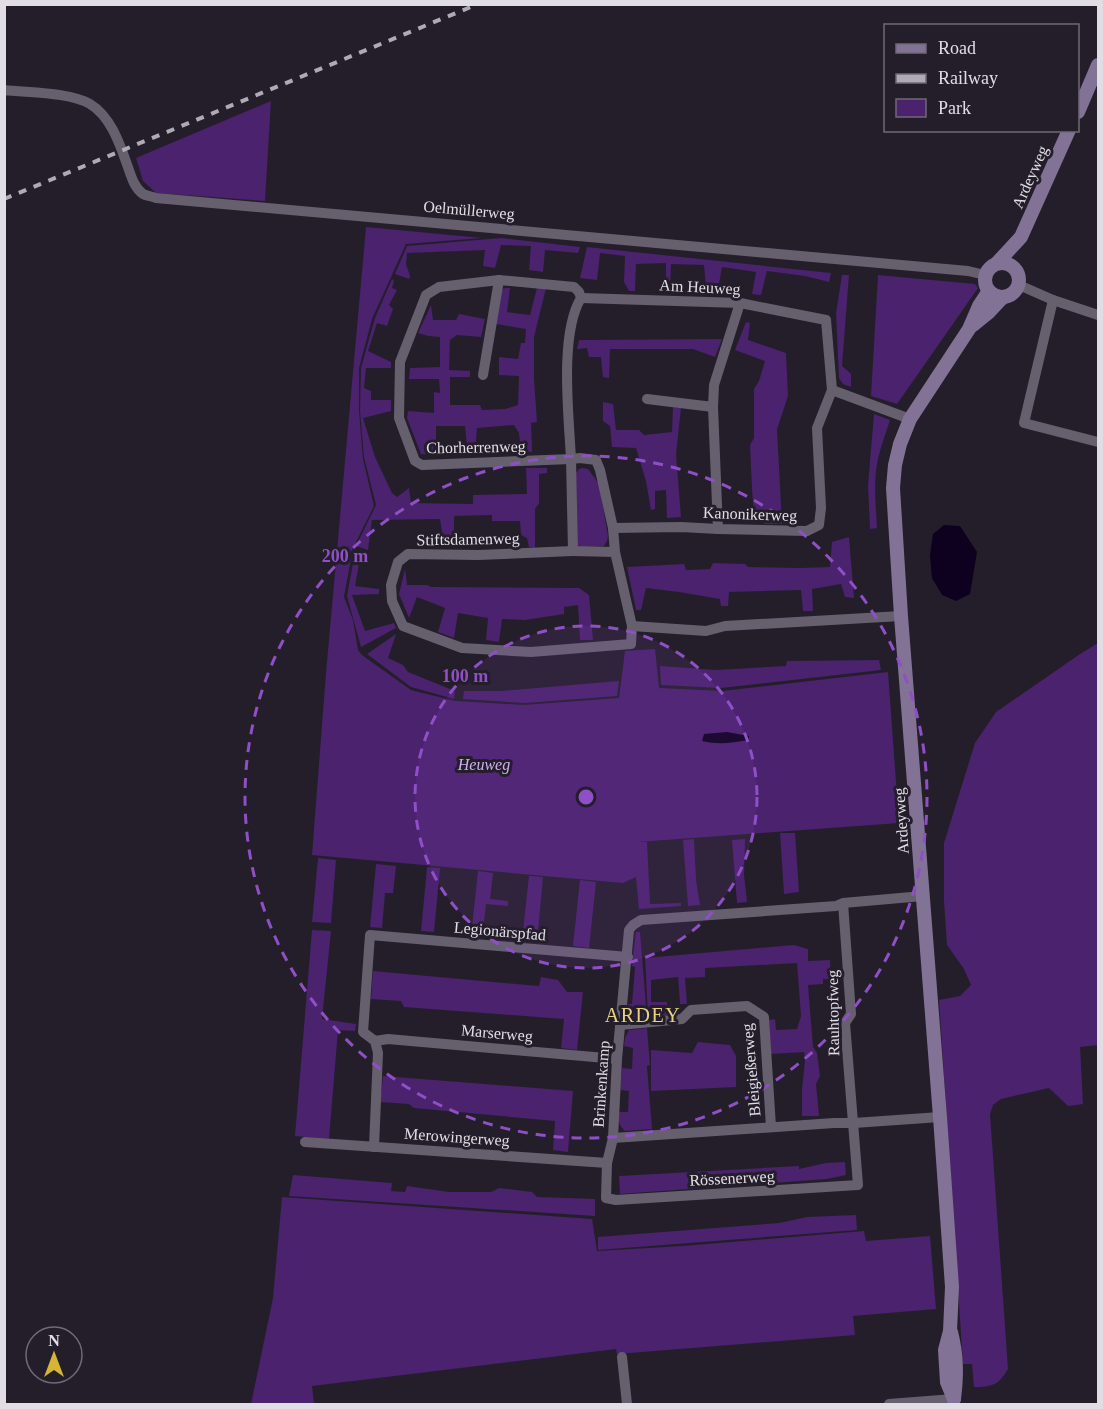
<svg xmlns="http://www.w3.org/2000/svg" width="1103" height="1409" font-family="Georgia,serif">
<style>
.green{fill:#4a226d}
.water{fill:#0e001f}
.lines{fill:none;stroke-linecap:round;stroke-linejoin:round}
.street{stroke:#66606e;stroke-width:10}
.secondary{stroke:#827296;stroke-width:14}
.rail{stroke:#aeabb4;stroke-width:4;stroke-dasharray:8 8;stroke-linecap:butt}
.ring{fill:none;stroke:#8f4fc7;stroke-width:3;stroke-dasharray:10 8}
.labels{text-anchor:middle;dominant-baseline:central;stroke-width:6;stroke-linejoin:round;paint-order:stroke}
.street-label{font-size:16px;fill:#e0dde5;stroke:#241e2a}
.park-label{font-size:16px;font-style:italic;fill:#ceb0f2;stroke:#241e2a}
.quarter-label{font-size:20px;letter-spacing:1.5px;fill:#e6d284;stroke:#241e2a}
.centre{fill:#8f4fc7;stroke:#241e2a;stroke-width:3}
.ring-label{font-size:18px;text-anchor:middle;font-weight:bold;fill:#8f4fc7;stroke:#241e2a;stroke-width:6;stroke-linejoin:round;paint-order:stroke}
</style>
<rect width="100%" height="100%" fill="#241e2a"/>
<g class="green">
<path d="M271,101L265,201L156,193L143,181L136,158Z"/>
<path d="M366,227L482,238L406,244L372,319L359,368V411L363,459L374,506L353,548L344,597L353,620L358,650L362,655L411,690L455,701L523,705L619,698L625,651L655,649L659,688L722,691L888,672L899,823L637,842H647L650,904L681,903V906L639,909L636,877L623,883L312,855L326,673Z"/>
<path d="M501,238L580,247L578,253L545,250L543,272L529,270L531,246L501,245L495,268L483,266L485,250L407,253L406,264L410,276L409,279L395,274L407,246Z"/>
<path d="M587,247L831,273L829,282L805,276L767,271L761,295L752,294L756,272L722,267L718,289L706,288L704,265L671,264L670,289H666V263L636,264L635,291H629L624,282L625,256L600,253L597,280L580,278Z"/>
<path d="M842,275H849L842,366L851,374V387L843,384L839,378L836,313Z"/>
<path d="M878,275L975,284L978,288L897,404L871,396Z"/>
<path d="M392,279L394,281L392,288L397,290L389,305L393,309L387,326L377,323L368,351L391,362V368H366L364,388L371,391V400H391V411L363,418L375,457L392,493L397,497L409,488L411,503L473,504V495L527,494L526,468H547V473L539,474V503L535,509V548L529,547L527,538L521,535L520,521H492V515L454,516V545H444L440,519L372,520L368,550L356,546L376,505L364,457L360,411L361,368L375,318Z"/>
<path d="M506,288H510L507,312L530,315L537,288H546L534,337V379L537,422L531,423L532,452L521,451L519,433L514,425L477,428L475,454L468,455L465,426H436V455L421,454L407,418L408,411L434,413V392L440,393L439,379H409L410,368L440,367V337L428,336L418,333L431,305L433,320H456L459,314L485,319L481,337L457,335L450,340L449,370L470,371V377H450V405H480L482,410L505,409L518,405L519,376L499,375V357L518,359L521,343H525L526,329L496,324L502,289Z"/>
<path d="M746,322L750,323L748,340L786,353L788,396L777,429L782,524H764L763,514L754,513L752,489L750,445L754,438V389L759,381L765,361L735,350Z"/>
<path d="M722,339L715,357L693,349H610L609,378L603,377L601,357H589L587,348L577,349L579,340Z"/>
<path d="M603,402L613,404L616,430H639L644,435L672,432L673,407L681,408L676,454L681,517L667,518L666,490L655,491V509L651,510L646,481L636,448L612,447L610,426L603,421Z"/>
<path d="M874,414L890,420C885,436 878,453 876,471C874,490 876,509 877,528L870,529L868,485Z"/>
<path d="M583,468L588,469L599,484L608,536L607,541L604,546L580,547L577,545L576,473L579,469Z"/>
<path d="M849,537L854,598L845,597L841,584L812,589L813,611H803L801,590L729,592L728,606H721L720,599L679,592L646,588L641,610H636L627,567L684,564L686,570L710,569L713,563L745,564L748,567L801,568L830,567L832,542Z"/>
<path d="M354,558H360L355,586L379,589V594L352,595L365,631L394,623L396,628L361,647L347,596Z"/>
<path d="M405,569L407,585H427L431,587L579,588L589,595L593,640H580L578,605L564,607V614L525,620L502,619L499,642L486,640L488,618L458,613L454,638L438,632L445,608L417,597L409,618L399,594Z"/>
<path d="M396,634L388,658L403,665L408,672L455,691L454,699L411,687L367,654Z"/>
<path d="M1098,643V1045L1080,1047L1083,1104L1068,1106L1049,1088L1001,1099L993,1105L990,1114L1008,1369C999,1385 992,1387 974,1387L972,1364H963L939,1000L960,996L971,985L964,969L947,945L944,901V843L975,743L996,712L1080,654Z"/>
<path d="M879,660L881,670L721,688L661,685L660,666L716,670L786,666L787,661Z"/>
<path d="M619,681L617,696L525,703L463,699L464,691H501Z"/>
<path d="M780,833H795L799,892L784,894Z"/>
<path d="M694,839L696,880L700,905L688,906L683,840Z"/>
<path d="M745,839L744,875L747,902L737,903L732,840Z"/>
<path d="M318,858L336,860L331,923L312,922Z"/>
<path d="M376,864L396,866L393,893H385L382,928L370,927Z"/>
<path d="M427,867L440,868L434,932L421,931Z"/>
<path d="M478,871L493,873L490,899L508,901V906L486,904L482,938L471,937Z"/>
<path d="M529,876L543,877L537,942L522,941Z"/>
<path d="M580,880L596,882L589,948L573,946Z"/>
<path d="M312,930L331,931L322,1019L356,1024L355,1031L338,1030L329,1139L295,1136Z"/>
<path d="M636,932H640L647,1018C634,1018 627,1019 628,1004H632L635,967L632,966Z"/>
<path d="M794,945L808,949V961L830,960L831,979H823V984L808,985L813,1047L817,1053L820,1076L816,1084L819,1116H802V1089L805,1060L804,1052L771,1054L769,1020L775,1019L776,1030L797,1029L801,1016L797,963L705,968V977L685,978L687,1004H680L678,977L651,980V1002H667L668,1015H648L645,958Z"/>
<path d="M373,971L539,986L541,977L558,980L567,992H583L577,1050L561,1048L564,1019L404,1007L401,1001L371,999Z"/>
<path d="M647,1028L650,1065L647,1066L652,1129L625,1131C619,1126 618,1120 618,1112H628L629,1091L620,1090L622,1068L632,1069L633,1048L624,1046L625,1038L629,1030Z"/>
<path d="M698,1042L730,1045L736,1056V1087L651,1091V1050L692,1053Z"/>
<path d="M383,1076L573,1091L568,1152L553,1150L555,1121L414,1108L409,1104L380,1102Z"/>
<path d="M845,1162L846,1175L827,1179L620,1194L619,1176L799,1166V1169L826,1163Z"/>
<path d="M293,1175L392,1183L391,1191L405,1192L407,1186L449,1192H491L499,1188L532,1192L537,1197L595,1199V1216L289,1196Z"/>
<path d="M282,1197L592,1219L597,1251L683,1246L864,1231L866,1241L930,1236L936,1309L853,1316L855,1335L617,1354L616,1349L312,1386L314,1404H251L273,1298Z"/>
<path d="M856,1215L857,1230L598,1250V1237L779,1223L807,1217Z"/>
</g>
<g class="water">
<path d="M944,525L960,526L977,552L970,594L956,601L942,595L932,578L930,555L933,534Z"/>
<path d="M727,732L749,736L748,740C732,743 718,745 702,741L704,734Z"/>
</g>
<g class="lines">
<g class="street">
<path d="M4,90C29,93 69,92 90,104C112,117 121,148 129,170C132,179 135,188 143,194C146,196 152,196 156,198L968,271L985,275"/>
<path d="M499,280L574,287L579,292L581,298C559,334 569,417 571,459L422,465L415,461L399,418L400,362L426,295L439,287Z"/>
<path d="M1019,285L1053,300L1098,315"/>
<path d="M581,298L740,303L826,320L832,390L910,419"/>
<path d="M1053,300L1024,423L1098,442"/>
<path d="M483,375L499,280"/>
<path d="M647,399L713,407L714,385L740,303"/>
<path d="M713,407L718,529"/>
<path d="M613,528L681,527L718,529L807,531L819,525L821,508L817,428L832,390"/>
<path d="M573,551L478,555L408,554L398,562L391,585L392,601L403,626L462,648L531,652L631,644L632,626"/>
<path d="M615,552L573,551L571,459L580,458L596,460L600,470L613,528L615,552L632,626L706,631L725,626L901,616"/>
<path d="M843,903L851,1014L845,1023L858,1185L616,1200L606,1198L607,1163L613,1138L617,1059L629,930L633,925L641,920L836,906L843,903L923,896"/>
<path d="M620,1025L682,1019L691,1010L747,1006L764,1017L771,1127"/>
<path d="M375,1041L388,1039L617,1059"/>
<path d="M613,1138L834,1123H854L940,1117"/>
<path d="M305,1142L607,1163"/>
<path d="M374,1147L378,1053L375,1041L363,1032L370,935L628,957"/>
<path d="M622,1357L627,1404"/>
<path d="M889,1404L954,1399"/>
</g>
<g class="secondary">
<path d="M1078,112L1098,65"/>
<circle cx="1002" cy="280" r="17"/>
<path d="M997,263L1021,237L1069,130"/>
<path d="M973,325L989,312L1003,297"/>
<path d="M951,1332C957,1356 957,1375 954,1399"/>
<path d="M954,1399L947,1382L945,1350L950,1331L952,1287L940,1117L901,616L893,488L895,465L900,444L910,419L969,329L979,306L989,291"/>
</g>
<path class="rail" d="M4,199L478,4"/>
</g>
<circle cx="586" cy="797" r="171" fill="#8f4fc7" fill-opacity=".12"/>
<g class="ring">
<circle cx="586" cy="797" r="171"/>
<circle cx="586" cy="797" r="341"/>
</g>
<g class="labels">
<g class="street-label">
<text transform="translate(1030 177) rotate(-66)">Ardeyweg</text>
<text transform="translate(469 210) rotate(5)">Oelmüllerweg</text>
<text transform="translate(700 287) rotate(3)">Am Heuweg</text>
<text transform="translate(476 447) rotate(-1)">Chorherrenweg</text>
<text transform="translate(750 514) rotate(2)">Kanonikerweg</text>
<text transform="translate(468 539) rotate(-1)">Stiftsdamenweg</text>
<text transform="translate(901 821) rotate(-94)">Ardeyweg</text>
<text transform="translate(500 931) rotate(5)">Legionärspfad</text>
<text transform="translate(833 1013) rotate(-91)">Rauhtopfweg</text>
<text transform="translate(497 1033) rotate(5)">Marserweg</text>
<text transform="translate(751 1070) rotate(-95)">Bleigießerweg</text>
<text transform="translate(601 1084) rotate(-86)">Brinkenkamp</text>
<text transform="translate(457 1137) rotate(4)">Merowingerweg</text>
<text transform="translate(732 1178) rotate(-3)">Rössenerweg</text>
</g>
<g class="park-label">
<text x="484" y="764">Heuweg</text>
</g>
<g class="quarter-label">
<text x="643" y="1015">ARDEY</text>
</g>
</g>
<circle cx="586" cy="797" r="9" class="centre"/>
<g class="ring-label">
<text x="345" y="562">200 m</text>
<text x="465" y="682">100 m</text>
</g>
<rect width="1103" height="1409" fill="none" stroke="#e0dde5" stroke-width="12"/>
<rect x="884" y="24" width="195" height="108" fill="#241e2a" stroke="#6f6a75" stroke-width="1.5"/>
<rect x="896" y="44" width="30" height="9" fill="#827296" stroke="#6f6a75" stroke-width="1.5"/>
<text x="938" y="54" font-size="18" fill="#e0dde5">Road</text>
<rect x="896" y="74" width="30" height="9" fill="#aeabb4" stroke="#6f6a75" stroke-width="1.5"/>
<text x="938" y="84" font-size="18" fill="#e0dde5">Railway</text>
<rect x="896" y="99" width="30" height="18" fill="#4a226d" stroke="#6f6a75" stroke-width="1.5"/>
<text x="938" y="114" font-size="18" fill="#e0dde5">Park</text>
<g transform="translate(54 1355)"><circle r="28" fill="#241e2a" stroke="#6f6a75" stroke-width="1.5"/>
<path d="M0-4.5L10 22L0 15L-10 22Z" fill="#d4b535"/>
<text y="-9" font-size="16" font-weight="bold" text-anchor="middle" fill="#e0dde5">N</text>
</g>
</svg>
